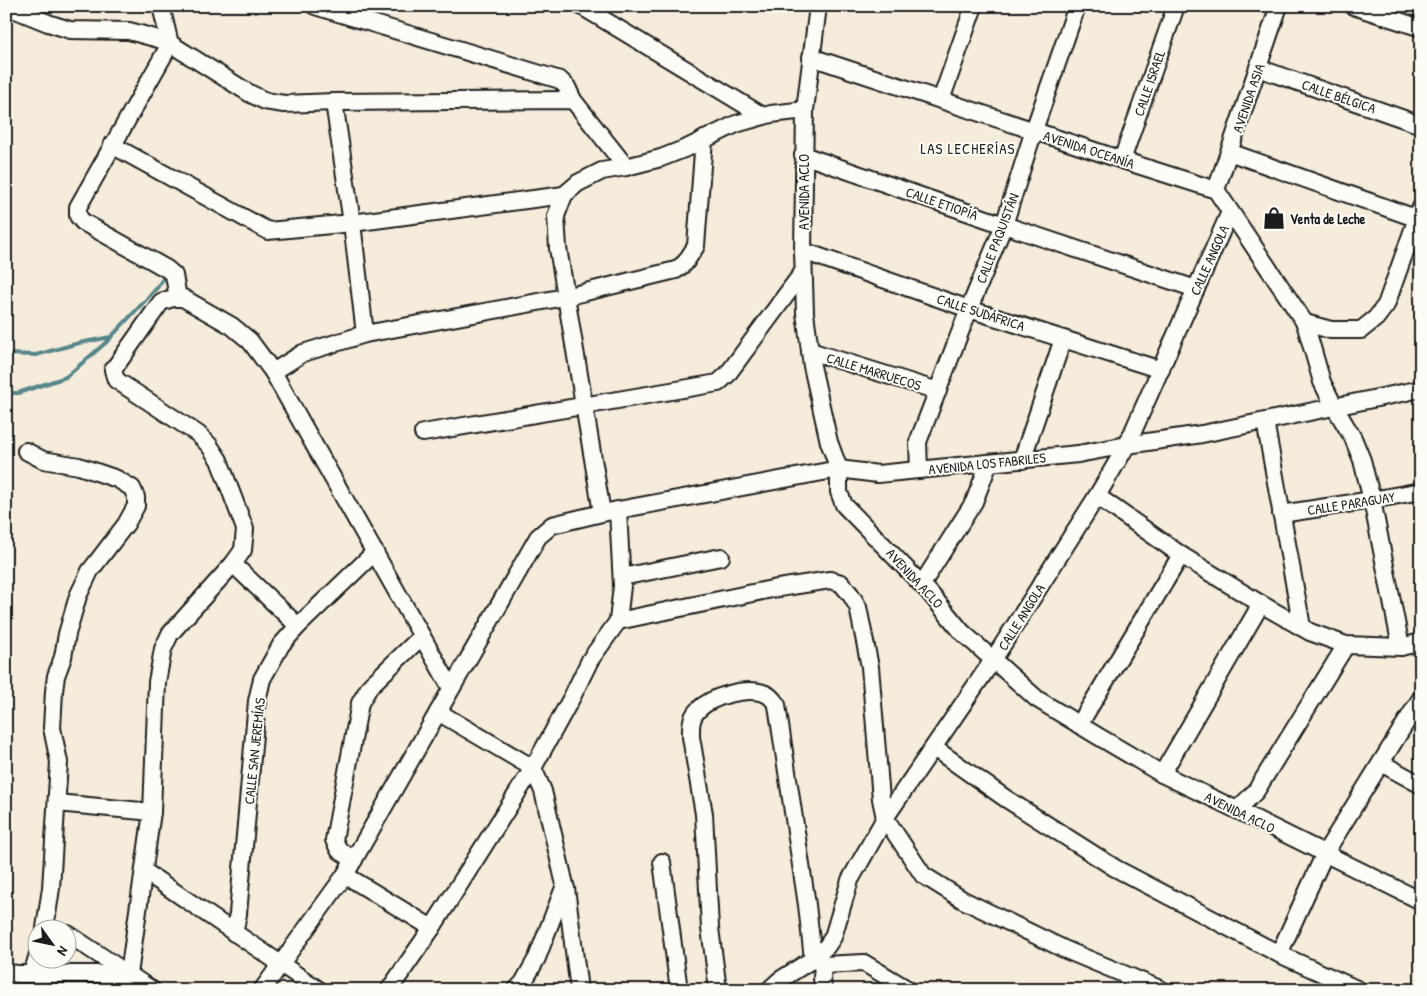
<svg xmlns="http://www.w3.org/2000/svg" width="1427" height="996" font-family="'Patrick Hand',sans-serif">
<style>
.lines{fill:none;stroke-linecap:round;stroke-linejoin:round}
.stream{stroke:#56868b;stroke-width:4}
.minor-casing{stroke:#1c1c1c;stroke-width:20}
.minor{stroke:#fdfcf7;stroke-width:16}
.labels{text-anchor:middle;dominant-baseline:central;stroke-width:4;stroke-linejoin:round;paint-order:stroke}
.street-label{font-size:14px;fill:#1c1c1c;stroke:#fdfcf7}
.poi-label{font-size:14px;font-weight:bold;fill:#1c1c1c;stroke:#fdfcf7;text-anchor:start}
.neighbourhood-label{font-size:15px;letter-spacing:1px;fill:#1c1c1c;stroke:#fdfcf7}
</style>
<rect width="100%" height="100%" fill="#f6ecdb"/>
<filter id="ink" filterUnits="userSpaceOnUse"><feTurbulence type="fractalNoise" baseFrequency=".02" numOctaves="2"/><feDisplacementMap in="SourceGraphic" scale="10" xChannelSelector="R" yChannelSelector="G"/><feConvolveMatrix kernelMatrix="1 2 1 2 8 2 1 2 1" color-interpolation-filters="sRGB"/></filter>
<g filter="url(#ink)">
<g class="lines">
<g class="stream">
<path d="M6,354L36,355L79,343L111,337L156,289L165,276"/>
<path d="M6,393H18L66,377L110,339"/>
</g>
<defs>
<g id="minor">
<path d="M6,6L48,23L70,30L129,31L166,41L249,93L265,101L284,104L334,102L573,100L626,167"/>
<path d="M161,6L170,44L78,207V216L83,222L167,269L174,275L178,298"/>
<path d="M315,6L560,80L567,87L573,100"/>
<path d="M581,6L763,116"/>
<path d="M818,6L805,110L803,251L805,313L812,366L829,442L839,469V492L844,505L928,591L962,632L1037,699L1096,735L1162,774L1237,810L1421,901"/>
<path d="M1353,6L1421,28"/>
<path d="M811,57L1122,160L1216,190L1305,323L1322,382L1334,406L1353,438L1362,460L1372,500L1401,647"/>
<path d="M1258,68L1421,125"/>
<path d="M941,100L974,6"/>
<path d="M334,102L352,223L365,334"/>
<path d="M112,145L268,231L352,223L564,195"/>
<path d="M1229,152L1421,220"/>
<path d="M803,155L1004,225L1196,289"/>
<path d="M1122,160L1176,6"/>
<path d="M1216,190L1279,6"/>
<path d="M803,251L969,309L1161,370"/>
<path d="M1305,323L1331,330H1361L1376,318L1386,305L1421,207"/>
<path d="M810,351L938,391"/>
<path d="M273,372L303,353L365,334L565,297L676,270L685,263L696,246L704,139"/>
<path d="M1265,421L1302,627"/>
<path d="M423,433L718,383L727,375L803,272"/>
<path d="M26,451L43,460L79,466L117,479L132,488L136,497V506L126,524L90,571L78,596L67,634L63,657L56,676L54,691L52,728L59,762L51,888L45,928"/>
<path d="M1022,460L1063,339"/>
<path d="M919,470L918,442L969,309L1004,225L1034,130L1077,6"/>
<path d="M1097,496L1181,555L1261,604L1310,632L1346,645L1401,647L1421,642"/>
<path d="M602,513L558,248L556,216L564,195L578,183L602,171L626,167L661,158L689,147L736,124L771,114L805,110"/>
<path d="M1281,514L1372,500L1421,491"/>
<path d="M233,564L298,626"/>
<path d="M622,577L721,557"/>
<path d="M922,584L974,502L989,463"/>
<path d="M618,621L772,589L830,580L841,583L851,595L858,607L870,667L881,799L885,818L923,875L963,900L1066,950L1162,990"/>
<path d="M438,712L533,768L543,791L565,885L537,958L523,983L516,990"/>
<path d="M1079,725L1181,555"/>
<path d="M934,748L1005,798L1115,868L1279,954L1359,990"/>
<path d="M1381,763L1421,785"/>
<path d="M1162,774L1261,604"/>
<path d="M57,803L152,812"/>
<path d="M1237,810L1256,791L1346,645"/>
<path d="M354,860L339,850L334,840L360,703L370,686L422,636"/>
<path d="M662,862L679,990"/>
<path d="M144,871L319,990"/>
<path d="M345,875L432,928"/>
<path d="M566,888L579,990"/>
<path d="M234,933L238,914L257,701L262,679L281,645L298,626L375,552"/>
<path d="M68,934L152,990"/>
<path d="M1279,954L1325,853L1421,698"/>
<path d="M823,965L822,977L823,990"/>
<path d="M6,973L19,974H129L152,812L157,682L163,649L170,634L233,564L243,550L245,529L219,460L209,445L198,434L116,380L113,370L161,302L173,298H183L232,326L250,341L273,372L451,688"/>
<path d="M32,974L38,954"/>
<path d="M262,990L345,875L538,537L552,525L602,513L839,469L878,474L1078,454L1127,445L1202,434L1421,389"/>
<path d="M389,990L432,928L533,768L572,697L590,660L618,621L622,586L618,510"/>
<path d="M718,990L710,928L704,814L691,737C691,728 690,719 697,711C711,696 747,686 766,694C771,696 774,701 777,705L807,905L813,959L823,965L864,963L909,990"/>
<path d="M769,990L780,980L813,959L827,946L833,937L850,880L885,818L993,660L1097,496L1127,445L1230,212"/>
</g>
</defs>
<use href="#minor" class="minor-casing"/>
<use href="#minor" class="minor"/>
</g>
</g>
<defs>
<symbol id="shop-bare" viewBox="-9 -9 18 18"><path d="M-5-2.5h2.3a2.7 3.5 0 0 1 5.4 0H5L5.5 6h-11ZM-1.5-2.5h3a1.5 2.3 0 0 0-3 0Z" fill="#1c1c1c" stroke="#fdfcf7" stroke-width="2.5" paint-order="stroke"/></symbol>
</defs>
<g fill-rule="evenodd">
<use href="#shop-bare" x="1258" y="202" width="32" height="32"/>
</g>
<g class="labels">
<g class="street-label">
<text transform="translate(1149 83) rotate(-71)">CALLE ISRAEL</text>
<text transform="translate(1339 96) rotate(19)">CALLE BÉLGICA</text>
<text transform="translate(1248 98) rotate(-71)">AVENIDA ASIA</text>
<text transform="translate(1089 149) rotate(18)">AVENIDA OCEANÍA</text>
<text transform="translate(803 192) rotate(-90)">AVENIDA ACLO</text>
<text transform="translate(942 203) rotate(19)">CALLE ETIOPÍA</text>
<text transform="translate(997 238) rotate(-69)">CALLE PAQUISTÁN</text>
<text transform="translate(1209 260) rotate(-66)">CALLE ANGOLA</text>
<text transform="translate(981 312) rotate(18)">CALLE SUDÁFRICA</text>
<text transform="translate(874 371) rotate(17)">CALLE MARRUECOS</text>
<text transform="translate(987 463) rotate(-6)">AVENIDA LOS FABRILES</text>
<text transform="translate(1351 503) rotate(-9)">CALLE PARAGUAY</text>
<text transform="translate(915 578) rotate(47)">AVENIDA ACLO</text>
<text transform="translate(1021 617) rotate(-58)">CALLE ANGOLA</text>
<text transform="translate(254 751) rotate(-84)">CALLE SAN JEREMÍAS</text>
<text transform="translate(1240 812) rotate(26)">AVENIDA ACLO</text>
</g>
<g class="poi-label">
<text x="1290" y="218">Venta de Leche</text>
</g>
<g class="neighbourhood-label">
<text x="968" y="148">LAS LECHERÍAS</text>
</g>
</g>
<rect width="1427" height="996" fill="none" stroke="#fdfcf7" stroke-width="25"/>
<rect x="12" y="12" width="1402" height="971" fill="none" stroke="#1c1c1c" stroke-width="2" filter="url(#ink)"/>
<g transform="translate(52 944) rotate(123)"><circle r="24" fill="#fdfcf7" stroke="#a3a29f"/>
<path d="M0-4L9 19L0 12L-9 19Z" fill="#1c1c1c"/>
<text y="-8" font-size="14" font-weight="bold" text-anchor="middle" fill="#1c1c1c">N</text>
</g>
</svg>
